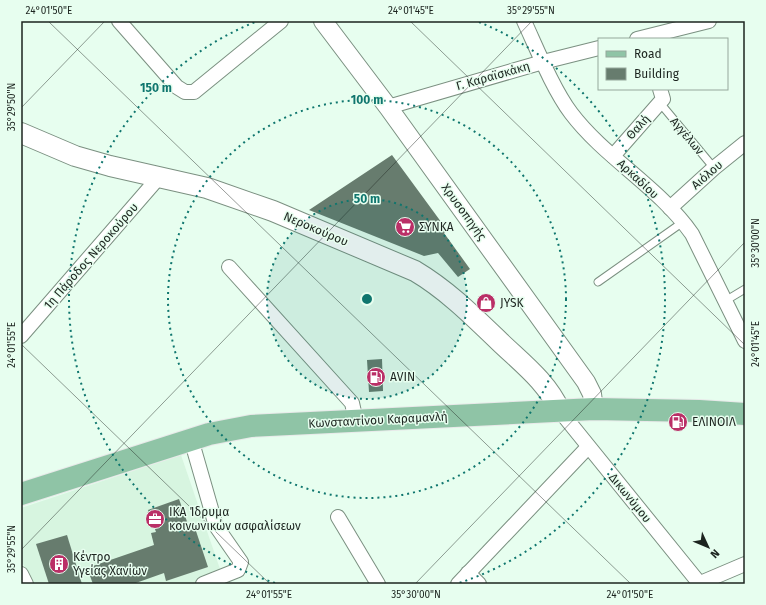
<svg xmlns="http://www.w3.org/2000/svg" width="766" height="605" viewBox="0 0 766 605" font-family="'Fira Sans',sans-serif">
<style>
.built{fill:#d7f5e0}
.building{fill:#677c6e}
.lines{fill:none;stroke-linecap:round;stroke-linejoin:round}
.service-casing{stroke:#7b9081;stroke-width:9}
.minor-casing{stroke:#7b9081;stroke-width:16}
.tertiary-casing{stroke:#7b9081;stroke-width:20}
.secondary-casing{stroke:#7b9081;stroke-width:22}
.primary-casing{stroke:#e8e9e9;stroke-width:24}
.service{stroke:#fff;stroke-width:7}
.minor{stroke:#fff;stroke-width:14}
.tertiary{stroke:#fff;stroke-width:18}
.secondary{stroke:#fff;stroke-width:20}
.primary{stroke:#8fc4a6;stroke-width:22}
.ticks{fill:none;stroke:#1c241f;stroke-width:1;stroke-opacity:0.45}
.ring{fill:none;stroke:#0f766e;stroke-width:2;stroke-dasharray:2 4}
.labels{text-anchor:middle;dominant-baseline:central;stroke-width:3;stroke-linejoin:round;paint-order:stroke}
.street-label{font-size:12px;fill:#1c241f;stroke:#e7feef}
.poi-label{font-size:12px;fill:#1c241f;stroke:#e7feef;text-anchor:start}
.centre{fill:#0f766e;stroke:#e7feef;stroke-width:2}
.ring-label{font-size:12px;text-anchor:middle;font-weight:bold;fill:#0f766e;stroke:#e7feef;stroke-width:3;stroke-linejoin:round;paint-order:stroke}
.neatline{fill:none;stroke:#1c241f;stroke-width:1.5}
.ticks-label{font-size:10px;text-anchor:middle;fill:#1c241f}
</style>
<rect width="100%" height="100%" fill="#e7feef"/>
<polygon class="built" points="181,455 221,572 191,584 33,584 21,560 21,508"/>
<g class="building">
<polygon points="392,155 447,230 444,233 470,269 458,277 438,253 424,256 309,210"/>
<polygon points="382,359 383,391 369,392 367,360"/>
<polygon points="179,499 190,530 195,528 208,567 166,581 164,573 133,584 93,584 87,568 154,545 151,533 156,532 148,510"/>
<polygon points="67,535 82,584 49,584 36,544"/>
</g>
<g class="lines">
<defs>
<g id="service">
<polyline points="660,103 714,168"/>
<polyline points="598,282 683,222"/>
<polyline points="725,301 745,289"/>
</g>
<g id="minor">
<polyline points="119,21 177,87 185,92 194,92 281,21"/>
<path d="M 524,21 C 537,49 553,89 571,113 C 605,158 659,187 692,234 L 745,341"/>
<polyline points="637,39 709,21"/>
<polyline points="388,107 543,62 599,48"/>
<polyline points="613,156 663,99 660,89"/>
<polyline points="670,208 714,168 745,143"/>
<polyline points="229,267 352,403 356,421"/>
<polyline points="21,336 160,176"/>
<polyline points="560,411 700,584"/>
<polyline points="191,439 216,526 241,562 238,570 203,584"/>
<polyline points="338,517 378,584"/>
<polyline points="468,573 479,584"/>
<polyline points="21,574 26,584"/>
<polyline points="458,584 588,447"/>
<polyline points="698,584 745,564"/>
</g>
<polyline id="tertiary" points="323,21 388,107 586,382 592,394 594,409"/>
<path id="secondary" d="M 21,133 L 75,156 L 110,166 L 207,188 L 273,211 L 415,271 C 447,290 473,316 500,342 C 523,364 547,382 560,411"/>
<polyline id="primary" points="21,494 209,434 251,426 594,409 699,411 745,414"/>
</defs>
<use href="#service" class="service-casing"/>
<use href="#minor" class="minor-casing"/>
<use href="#tertiary" class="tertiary-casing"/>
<use href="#secondary" class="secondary-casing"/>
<use href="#primary" class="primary-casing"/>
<use href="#service" class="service"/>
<use href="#minor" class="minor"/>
<use href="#tertiary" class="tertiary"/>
<use href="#secondary" class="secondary"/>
<use href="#primary" class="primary"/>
</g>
<path class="ticks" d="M 48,21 L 631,584M 410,21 L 745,345M 21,108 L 105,21M 21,344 L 270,584M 21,550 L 532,21M 415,584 L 745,242"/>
<circle cx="367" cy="299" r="100" fill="#0f766e" fill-opacity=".12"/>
<g class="ring">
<circle cx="367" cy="299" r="100"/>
<circle cx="367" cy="299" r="199"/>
<path d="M275 583A299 299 0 0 1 255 22M479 22A299 299 0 0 1 459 583"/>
</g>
<defs>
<symbol id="supermarket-disc" viewBox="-11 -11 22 22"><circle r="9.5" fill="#ba2f67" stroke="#e7feef"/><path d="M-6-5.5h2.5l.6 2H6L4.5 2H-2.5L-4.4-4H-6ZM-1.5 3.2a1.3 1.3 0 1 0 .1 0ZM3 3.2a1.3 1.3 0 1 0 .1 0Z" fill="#fff"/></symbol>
<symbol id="shop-disc" viewBox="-11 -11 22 22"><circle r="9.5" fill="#ba2f67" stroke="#e7feef"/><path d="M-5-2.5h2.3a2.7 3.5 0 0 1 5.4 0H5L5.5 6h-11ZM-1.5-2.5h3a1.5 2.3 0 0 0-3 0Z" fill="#fff"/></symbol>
<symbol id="fuel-disc" viewBox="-11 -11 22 22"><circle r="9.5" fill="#ba2f67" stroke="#e7feef"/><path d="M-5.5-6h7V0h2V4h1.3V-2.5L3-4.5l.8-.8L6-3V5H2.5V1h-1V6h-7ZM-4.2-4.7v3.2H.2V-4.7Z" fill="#fff"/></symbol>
<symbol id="office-disc" viewBox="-11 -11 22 22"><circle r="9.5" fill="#ba2f67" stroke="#e7feef"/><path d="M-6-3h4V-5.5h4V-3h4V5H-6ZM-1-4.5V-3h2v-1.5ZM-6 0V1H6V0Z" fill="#fff"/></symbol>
<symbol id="building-disc" viewBox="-11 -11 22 22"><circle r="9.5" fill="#ba2f67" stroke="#e7feef"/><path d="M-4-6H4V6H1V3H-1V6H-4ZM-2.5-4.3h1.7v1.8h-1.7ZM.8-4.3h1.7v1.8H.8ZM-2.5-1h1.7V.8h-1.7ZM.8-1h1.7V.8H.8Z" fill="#fff"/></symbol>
</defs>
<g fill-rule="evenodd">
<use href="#supermarket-disc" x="394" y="216" width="22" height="22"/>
<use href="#shop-disc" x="475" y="292" width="22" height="22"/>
<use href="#fuel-disc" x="365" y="366" width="22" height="22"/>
<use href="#fuel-disc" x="667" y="411" width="22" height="22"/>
<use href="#office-disc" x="144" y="508" width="22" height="22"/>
<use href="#building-disc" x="48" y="553" width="22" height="22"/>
</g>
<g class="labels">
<g class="street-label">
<text transform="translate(493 76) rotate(-16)">Γ. Καραϊσκάκη</text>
<text transform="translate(638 127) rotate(-48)">Θαλή</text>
<text transform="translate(687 136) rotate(50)">Αγγέλων</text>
<text transform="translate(707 175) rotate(-41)">Αιόλου</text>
<text transform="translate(638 179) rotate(43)">Αρκαδίου</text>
<text transform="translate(464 212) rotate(54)">Χρυσοπηγής</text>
<text transform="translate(316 229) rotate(23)">Νεροκούρου</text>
<text transform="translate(91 256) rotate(-49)">1η Πάροδος Νεροκούρου</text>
<text transform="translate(378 420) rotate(-3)">Κωνσταντίνου Καραμανλή</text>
<text transform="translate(630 498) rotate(51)">Δικωνύμου</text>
</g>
<g class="poi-label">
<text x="419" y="227">ΣΥΝΚΑ</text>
<text x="500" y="303">JYSK</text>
<text x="390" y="377">AVIN</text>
<text x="692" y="422">ΕΛΙΝΟΙΛ</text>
<text x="169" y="512">ΙΚΑ Ίδρυμα<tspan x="169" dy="14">κοινωνικών ασφαλίσεων</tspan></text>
<text x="73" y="557">Κέντρο<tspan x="73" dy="14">Υγείας Χανίων</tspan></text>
</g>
</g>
<circle cx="367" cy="299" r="6" class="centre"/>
<g class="ring-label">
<text x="156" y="92">150 m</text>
<text x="367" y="104">100 m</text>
<text x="367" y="203">50 m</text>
</g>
<rect width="766" height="605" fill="none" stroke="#e7feef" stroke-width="44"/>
<rect x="598" y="38" width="130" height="52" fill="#e7feef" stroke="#96a79c"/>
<rect x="606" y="51" width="20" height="6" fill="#8fc4a6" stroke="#96a79c"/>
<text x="634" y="58" font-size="12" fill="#1c241f">Road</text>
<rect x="606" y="68" width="20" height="12" fill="#677c6e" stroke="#96a79c"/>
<text x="634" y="78" font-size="12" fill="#1c241f">Building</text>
<g transform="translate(708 547) rotate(134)" stroke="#e7feef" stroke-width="3" paint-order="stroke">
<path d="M0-3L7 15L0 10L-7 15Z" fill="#1c241f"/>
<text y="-6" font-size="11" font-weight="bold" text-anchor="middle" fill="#1c241f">N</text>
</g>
<rect x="22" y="22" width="722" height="561" class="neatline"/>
<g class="ticks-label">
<text x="49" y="14">24°01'50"E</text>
<text x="411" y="14">24°01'45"E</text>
<text x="531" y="14">35°29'55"N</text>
<text transform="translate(11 107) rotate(-90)" y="4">35°29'50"N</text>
<text transform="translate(755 243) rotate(-90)" y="4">35°30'00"N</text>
<text transform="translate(755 344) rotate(-90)" y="4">24°01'45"E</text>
<text transform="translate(11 345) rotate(-90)" y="4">24°01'55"E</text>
<text transform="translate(11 549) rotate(-90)" y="4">35°29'55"N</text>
<text x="269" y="598">24°01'55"E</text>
<text x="416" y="598">35°30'00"N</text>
<text x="630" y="598">24°01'50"E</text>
</g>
</svg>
